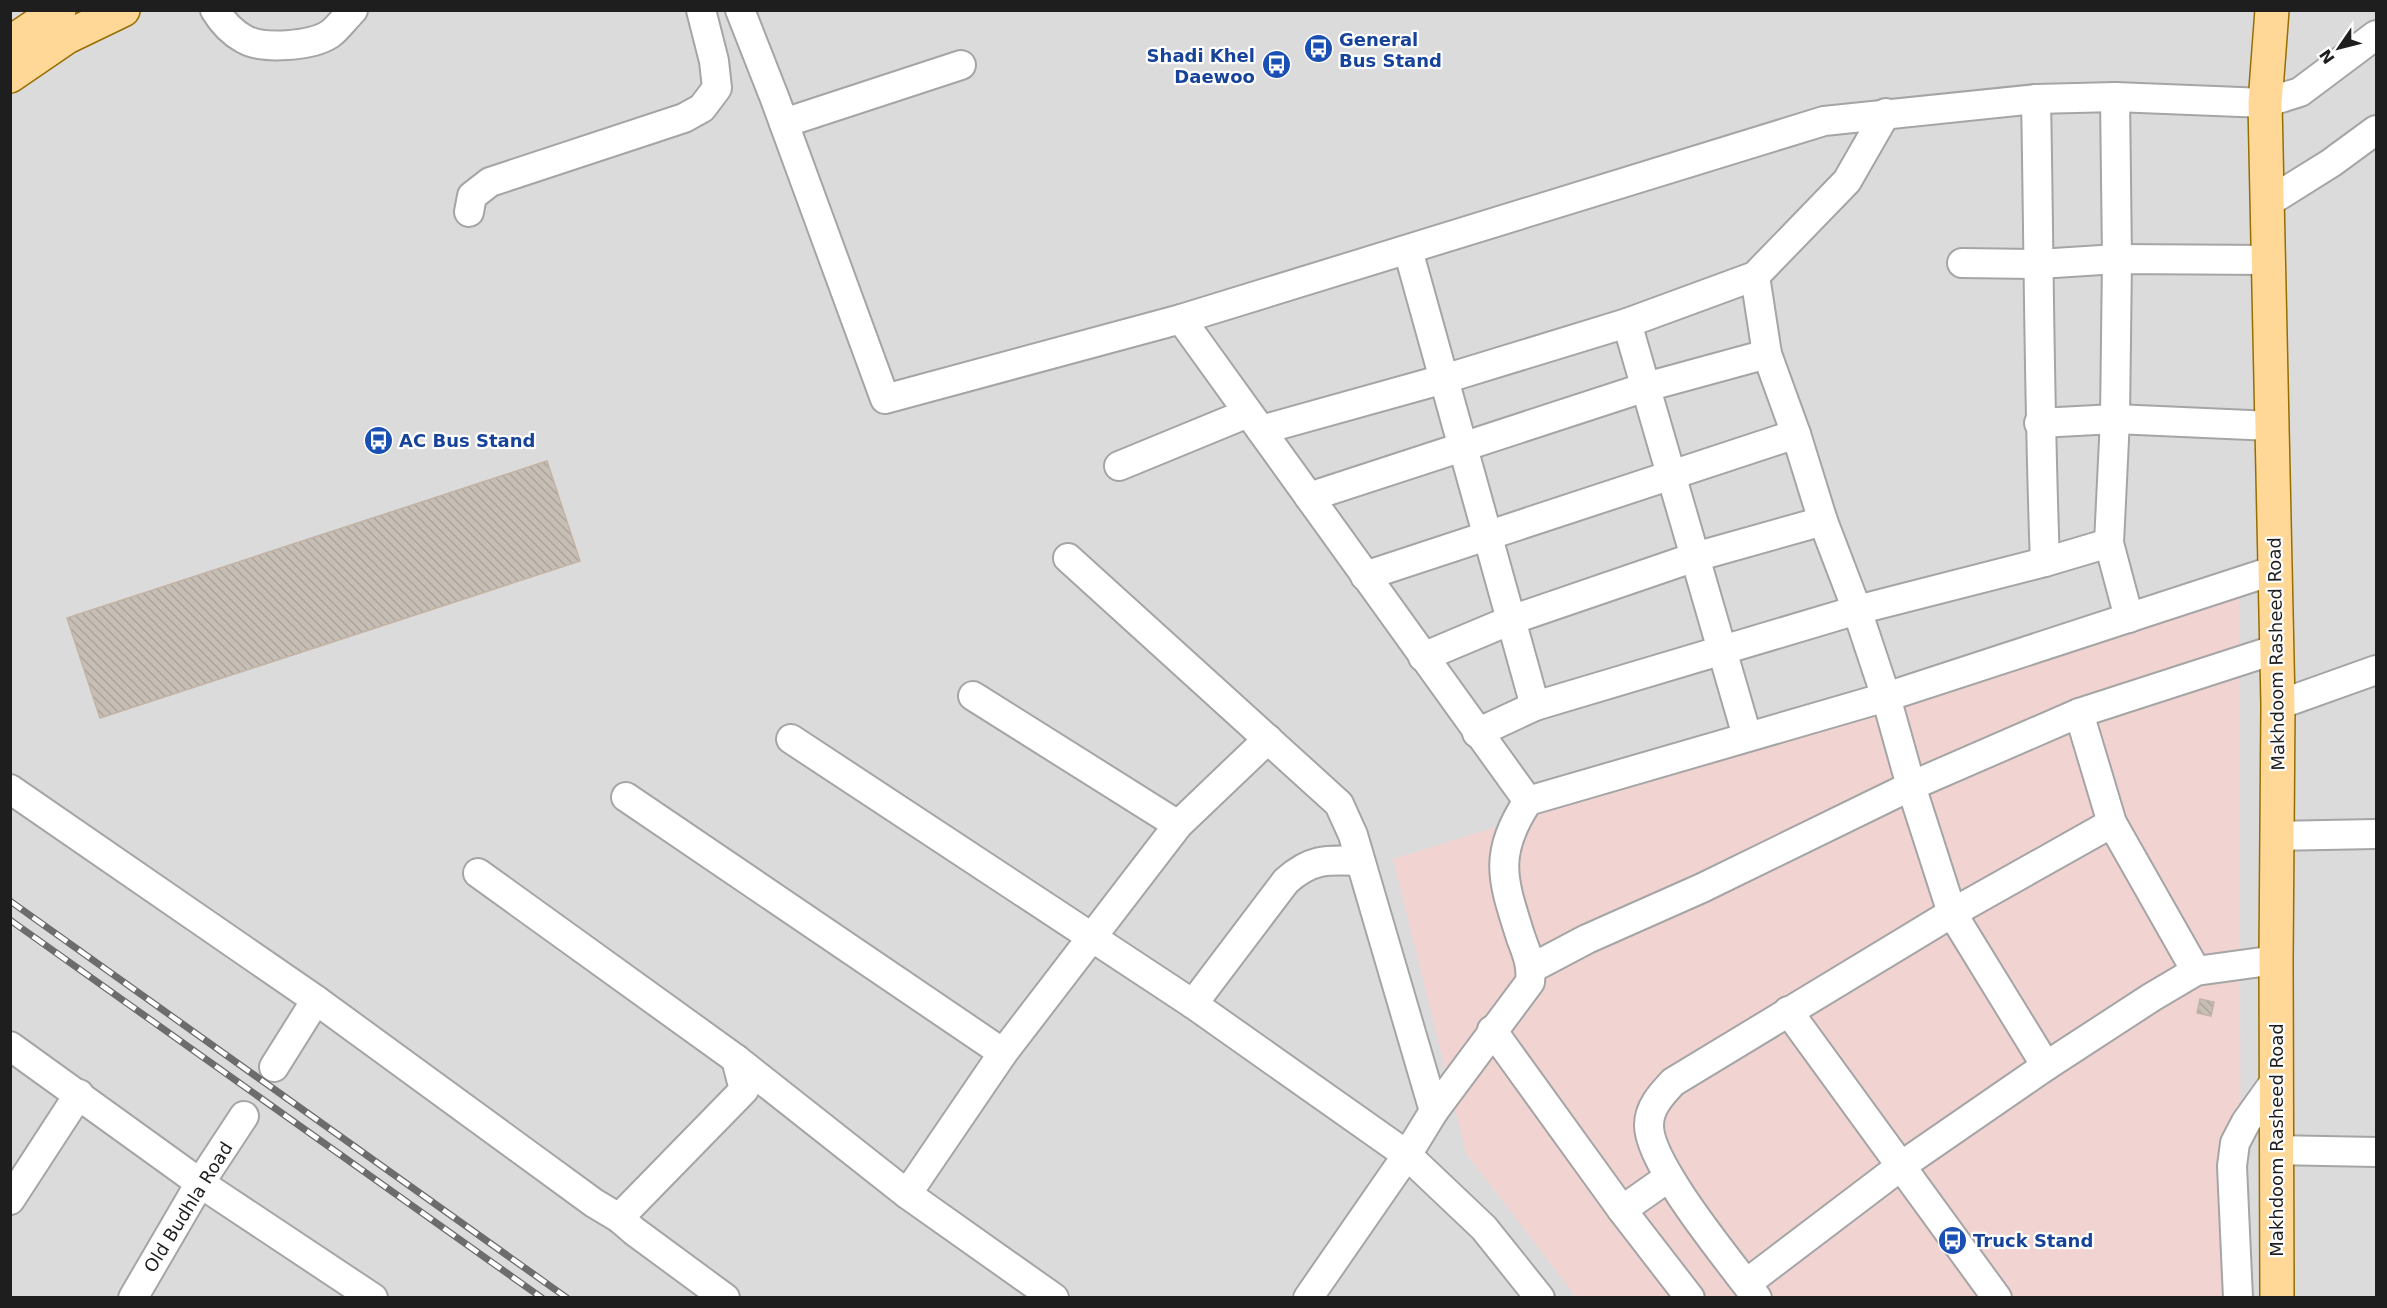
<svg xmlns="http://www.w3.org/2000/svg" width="2387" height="1308" viewBox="0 0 2387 1308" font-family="'DejaVu Sans',sans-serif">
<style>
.residential{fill:#dcdbdb}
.commercial{fill:#f1d4d1}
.building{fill:url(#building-back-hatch);stroke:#c2b3a5;stroke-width:1.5}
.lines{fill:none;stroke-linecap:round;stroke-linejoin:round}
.minor-casing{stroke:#a5a5a5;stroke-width:32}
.major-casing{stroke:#976e00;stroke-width:36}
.minor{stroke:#fff;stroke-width:28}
.major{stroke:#ffd898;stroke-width:33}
.rail-casing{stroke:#6c6c6c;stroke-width:7}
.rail{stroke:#fff;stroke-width:4.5;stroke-dasharray:14;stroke-linecap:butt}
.labels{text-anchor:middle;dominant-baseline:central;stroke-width:4.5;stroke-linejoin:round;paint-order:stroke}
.transit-label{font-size:18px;font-weight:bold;fill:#164399;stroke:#fff;text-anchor:start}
.street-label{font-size:18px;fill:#1e1e1e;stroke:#fff}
</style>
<defs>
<pattern id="building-back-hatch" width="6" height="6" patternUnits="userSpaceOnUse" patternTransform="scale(1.5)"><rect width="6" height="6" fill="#c7bfb6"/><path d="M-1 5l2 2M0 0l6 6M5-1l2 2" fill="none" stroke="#aaa49c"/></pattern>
</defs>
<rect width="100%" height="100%" fill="#efece3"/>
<polygon class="residential" points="10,11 2376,11 2376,1297 11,1297"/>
<polygon class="commercial" points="2239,596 2241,1297 1576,1297 1466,1153 1393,859"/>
<g class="building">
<polygon points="547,461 580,561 100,718 67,618"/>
<polygon points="2200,999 2214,1002 2211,1016 2197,1013"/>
</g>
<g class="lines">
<defs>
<g id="minor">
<path d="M 215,10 C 223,23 231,32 244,39 C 263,50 312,46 330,34 C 338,28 345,18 353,10"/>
<polyline points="740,10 775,99 885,399 1181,319 1824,121 2036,99 2115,97 2265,103 2300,92 2376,35"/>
<polyline points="2115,97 2117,259 2115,419 2109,543 2129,618"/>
<path d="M 2036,99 C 2039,253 2039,408 2045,562"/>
<polyline points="784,123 961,65"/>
<polyline points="2267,203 2331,163 2376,130"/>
<polyline points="469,212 472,196 490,182 684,118 702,108 717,88 714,61 701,10"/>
<polyline points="1408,250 1535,706"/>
<polyline points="1962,263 2039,264 2117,259 2269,260"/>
<polyline points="1755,276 1767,354 1796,434 1823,521 1857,610 1886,697 1911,786 1952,913 2046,1066"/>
<polyline points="1181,319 1528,801"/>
<polyline points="1627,323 1747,736"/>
<polyline points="2039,423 2115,419 2272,426"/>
<polyline points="1261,430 1444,379 1627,323 1755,276 1847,181 1886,113"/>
<polyline points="1119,466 1248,413"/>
<polyline points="1309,497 1646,387 1767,354"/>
<polyline points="1068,558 1339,804 1353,835 1434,1111 1407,1155 1308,1298"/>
<polyline points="1365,576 1796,434"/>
<polyline points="1423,657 1511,620 1695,557 1823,521"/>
<polyline points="973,696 1178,825"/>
<polyline points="2278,705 2376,670"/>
<polyline points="2079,713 2277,649"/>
<polyline points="1477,733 1535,706 1857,610 2045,562 2109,543"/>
<polyline points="791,739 1193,1004 1407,1155 1484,1228 1540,1298"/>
<polyline points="10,789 316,1000 594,1203 619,1218 634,1231 725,1298"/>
<polyline points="626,797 1003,1053"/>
<polyline points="2276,836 2376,834"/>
<polyline points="478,873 736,1059 907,1194 1054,1298"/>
<polyline points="1532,968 1587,939 1702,888 1911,786 2079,713 2112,823"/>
<path d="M 1193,1004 L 1286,881 C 1312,858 1327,860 1360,861"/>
<polyline points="1788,1011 1997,1298"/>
<polyline points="1492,1030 1622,1210 1690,1298"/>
<polyline points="10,1046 200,1183 373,1298"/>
<polyline points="274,1067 316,1000"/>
<path d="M 1434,1111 L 1530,982 C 1532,965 1527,954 1521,938 C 1503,881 1492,855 1528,801 L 1886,697 L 2275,570"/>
<polyline points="2276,1150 2376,1152"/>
<polyline points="907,1194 1003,1053 1178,825 1268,739"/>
<polyline points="10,1200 79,1094"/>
<polyline points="1622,1210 1669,1177"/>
<polyline points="619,1218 744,1090 736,1059"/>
<polyline points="1747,1283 1901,1166 2046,1066 2152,997 2196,971 2276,960"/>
<polyline points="133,1298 200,1183 244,1116"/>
<path d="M 1757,1298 C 1731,1263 1648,1164 1649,1125 C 1649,1107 1662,1094 1673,1082 L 1952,913 L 2112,823 L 2196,971"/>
<polyline points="2238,1298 2232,1166 2235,1143 2246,1122 2276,1080"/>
</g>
<g id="major">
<polyline points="2272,10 2265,103 2278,705 2276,960 2277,1298"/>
<polyline points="10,43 59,10"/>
<polyline points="10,76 67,37 123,10"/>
</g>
</defs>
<use href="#minor" class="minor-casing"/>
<use href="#major" class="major-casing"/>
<use href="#minor" class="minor"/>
<use href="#major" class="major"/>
<defs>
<g id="rail">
<polyline points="10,901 567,1298"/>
<polyline points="10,920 542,1298"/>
</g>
</defs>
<use href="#rail" class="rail-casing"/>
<use href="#rail" class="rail"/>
</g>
<defs>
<symbol id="bus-disc" viewBox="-11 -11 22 22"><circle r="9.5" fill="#1a4fb4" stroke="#fff"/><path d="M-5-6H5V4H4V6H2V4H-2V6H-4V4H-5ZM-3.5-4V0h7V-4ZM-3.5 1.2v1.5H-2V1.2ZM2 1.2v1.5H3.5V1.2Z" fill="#fff"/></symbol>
</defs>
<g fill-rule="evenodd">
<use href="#bus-disc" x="1302" y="32" width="33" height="33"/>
<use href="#bus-disc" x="1260" y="48" width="33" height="33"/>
<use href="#bus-disc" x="362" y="424" width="33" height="33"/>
<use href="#bus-disc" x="1936" y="1224" width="33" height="33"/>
</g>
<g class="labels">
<g class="transit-label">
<text x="1339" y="39">General<tspan x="1339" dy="21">Bus Stand</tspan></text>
<text x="1255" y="55" text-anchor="end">Shadi Khel<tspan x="1255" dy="21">Daewoo</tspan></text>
<text x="399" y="440">AC Bus Stand</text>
<text x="1973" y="1240">Truck Stand</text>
</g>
<g class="street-label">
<text transform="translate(2276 654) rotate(-91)">Makhdoom Rasheed Road</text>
<text transform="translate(2276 1140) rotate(-90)">Makhdoom Rasheed Road</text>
<text transform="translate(188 1207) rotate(-58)">Old Budhla Road</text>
</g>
</g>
<rect width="2387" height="1308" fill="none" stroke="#1e1e1e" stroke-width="24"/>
<g transform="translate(2339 48) rotate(235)" stroke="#ffffff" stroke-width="4.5" paint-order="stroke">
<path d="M0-4.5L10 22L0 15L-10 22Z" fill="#1e1e1e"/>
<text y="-9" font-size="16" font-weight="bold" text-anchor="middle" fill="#1e1e1e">N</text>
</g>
</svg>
